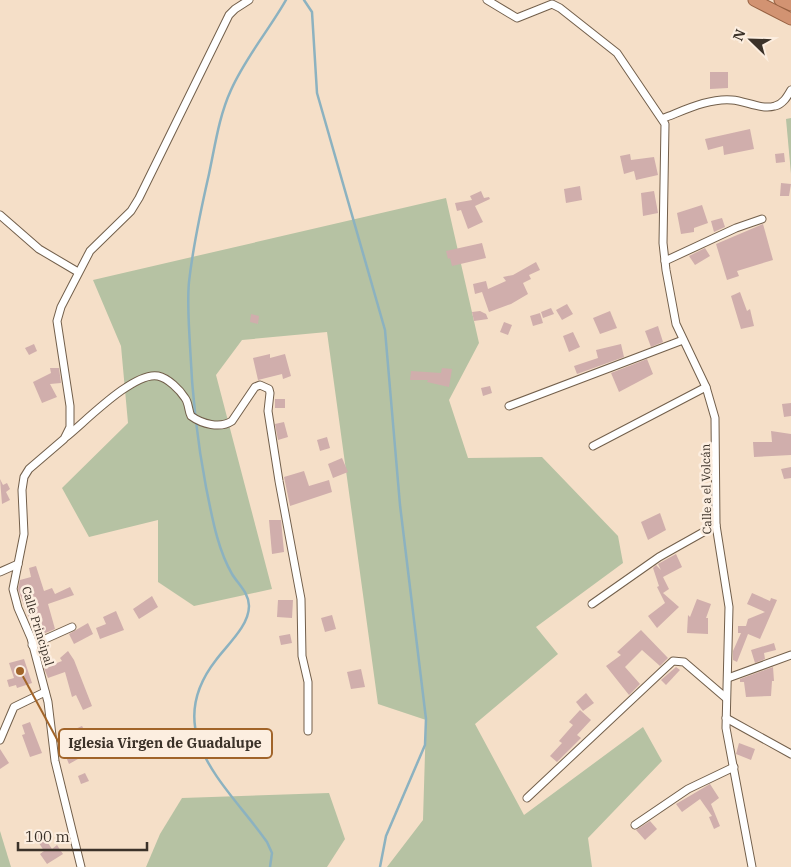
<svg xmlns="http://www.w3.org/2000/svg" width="791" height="867" viewBox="0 0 791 867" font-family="'IBM Plex Serif',serif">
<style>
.green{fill:#b6c2a3}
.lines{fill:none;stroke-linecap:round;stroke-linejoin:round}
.stream{stroke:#8cb2c0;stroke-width:2.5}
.building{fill:#d0aeac}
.minor-casing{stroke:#725f4b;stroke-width:9}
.trunk-casing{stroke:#966041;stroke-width:13}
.minor{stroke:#fff;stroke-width:7}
.trunk{stroke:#d29372;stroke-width:11}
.labels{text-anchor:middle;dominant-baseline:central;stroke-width:5;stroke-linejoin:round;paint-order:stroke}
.street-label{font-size:12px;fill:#3b3229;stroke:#fceee0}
.leader{fill:none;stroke:#a16429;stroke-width:2}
.callout-dot{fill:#a16429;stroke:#fceee0;stroke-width:2}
.callout{fill:#fceee0;stroke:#a16429;stroke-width:2}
.callout-label{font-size:14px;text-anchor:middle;font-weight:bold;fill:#3b3229}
</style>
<rect width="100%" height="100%" fill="#f5dfc8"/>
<g class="green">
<polygon points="791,118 791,174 786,119"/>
<polygon points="446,198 479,343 449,400 468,458 542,457 618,536 623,563 536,627 558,654 475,724 524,815 643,727 662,761 588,838 592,867 387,867 423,820 426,720 378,704 327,332 242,340 216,375 272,589 194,606 158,582 158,520 89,537 62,488 128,423 121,346 93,280"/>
<polygon points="329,793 345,839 327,867 146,867 160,834 182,798"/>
<polygon points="0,831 11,867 0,867"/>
</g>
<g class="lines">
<g class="stream">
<polyline points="304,0 312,12 317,93 385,330 400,505 426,719 425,745 386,836 380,867"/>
<path d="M 270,867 L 272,853 L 267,842 C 227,785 159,733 216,660 C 227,645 249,626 249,606 C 249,593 238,584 232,574 C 217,548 212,516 206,487 C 197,440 192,393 190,346 C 189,325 187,303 189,282 C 193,246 201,209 209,174 C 215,146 219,116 231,90 C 245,58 269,30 286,0"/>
</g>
</g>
<g class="building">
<polygon points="710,72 728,72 728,88 710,89"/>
<polygon points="750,129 754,149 724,155 723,146 708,150 705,139"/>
<polygon points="784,153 785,162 776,163 775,154"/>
<polygon points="630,154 631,160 654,157 658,175 636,180 634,171 624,174 620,156"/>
<polygon points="781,183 791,184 789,196 780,196"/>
<polygon points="580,186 582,200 566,203 564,189"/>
<polygon points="481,191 484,198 489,197 490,199 475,206 483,222 468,229 461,210 457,211 455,203 472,200 470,196"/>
<polygon points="654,191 658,213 643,216 641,193"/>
<polygon points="702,205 708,223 694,228 694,232 681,234 677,213"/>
<polygon points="722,218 725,227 714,232 711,221"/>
<polygon points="763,224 773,260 737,271 739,276 727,280 716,244"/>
<polygon points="482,243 486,258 452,266 450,258 448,259 446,251"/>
<polygon points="705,248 710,256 695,265 689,256"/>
<polygon points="536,262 540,270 529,275 531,279 523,283 528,294 511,304 489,312 482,292 475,294 473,284 486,281 488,289 506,281 503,277 513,275"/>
<polygon points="740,292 747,311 750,309 754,326 741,329 731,296"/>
<polygon points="567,304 573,314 562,320 556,310"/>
<polygon points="551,308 554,314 543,318 541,312"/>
<polygon points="480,311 486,314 488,319 474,321 472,312"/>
<polygon points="610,311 617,328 600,334 593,318"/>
<polygon points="540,313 543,323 533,326 530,316"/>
<polygon points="251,314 259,316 258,324 250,322"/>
<polygon points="504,322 512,325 508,335 500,332"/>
<polygon points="658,326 663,342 651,347 645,331"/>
<polygon points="573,332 580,347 569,352 563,336"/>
<polygon points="34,344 37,351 29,355 25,348"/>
<polygon points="621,344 624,357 577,374 574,366 598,358 596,350"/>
<polygon points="270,354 270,358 285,354 291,376 283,379 282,374 258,380 253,358"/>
<polygon points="647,359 653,374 619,392 611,373"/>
<polygon points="50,368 59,368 61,383 50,384 57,397 42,403 33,382 51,373"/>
<polygon points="442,368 452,369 449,387 427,382 428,380 410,380 411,371 441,373"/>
<polygon points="490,386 492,393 483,396 481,388"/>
<rect x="275" y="399" width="10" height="9"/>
<polygon points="791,403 791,416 784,417 782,404"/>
<polygon points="284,422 288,437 278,440 275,424"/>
<polygon points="771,431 791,434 791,455 754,457 753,442 772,442"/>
<polygon points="327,437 330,448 320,451 317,440"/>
<polygon points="342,458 348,472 333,478 328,464"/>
<polygon points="791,467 791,478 784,479 781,469"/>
<polygon points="304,471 309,486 329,480 332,492 290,506 284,477"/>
<polygon points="0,479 3,485 7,483 10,489 6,492 10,500 2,504"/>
<polygon points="660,513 666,530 648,540 641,522"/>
<polygon points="269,520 281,520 284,552 272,554"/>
<polygon points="676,554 682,567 663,577 669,589 663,593 679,607 657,628 648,616 665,603 657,587 659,586 653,568 656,565 661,570 658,564"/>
<polygon points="36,566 44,591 52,588 55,594 70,587 74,595 48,604 55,629 36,637 18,589 20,580 31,577 29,568"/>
<polygon points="752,593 770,601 771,598 777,600 760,639 748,634 737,662 733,660 733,651 741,633 738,633 738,626 746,626 748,619 765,612 747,604"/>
<polygon points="152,596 158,607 139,619 133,609"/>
<polygon points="697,599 711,604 706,618 708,618 708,634 687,633 688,615 690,617"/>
<polygon points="278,600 293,600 292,618 277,617"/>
<polygon points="116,611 124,630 100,639 96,628 106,624 103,617"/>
<polygon points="332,615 336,629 325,632 321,618"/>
<polygon points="88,623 93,634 74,644 69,634"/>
<polygon points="641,630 668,658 660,666 642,650 625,667 640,684 629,695 606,666 621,655 617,652"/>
<polygon points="290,634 292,643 281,645 279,636"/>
<polygon points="774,643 776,650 764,653 765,659 755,663 751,650"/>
<polygon points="68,651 74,660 92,706 83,710 76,695 72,697 65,672 48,678 44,668 62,661 60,658"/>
<polygon points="24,659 32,683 17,688 16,685 9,687 7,680 14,678 9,663"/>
<polygon points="676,667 680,670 666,685 661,680"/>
<polygon points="773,667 774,681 772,681 771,696 746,697 744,682 740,682 740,679"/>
<polygon points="361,669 365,687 351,689 347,672"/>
<polygon points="586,693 594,703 583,711 576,702"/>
<polygon points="580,710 591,720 577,735 581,738 557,762 550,756 562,743 559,741 573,725 569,722"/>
<polygon points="30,722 42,753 30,757 22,735 25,734 22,725"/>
<polygon points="82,726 87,735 77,740 73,730"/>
<polygon points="739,743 755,749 751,760 736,754"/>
<polygon points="0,749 9,763 0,769"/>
<polygon points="74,753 78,759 69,764 66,757"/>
<polygon points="85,773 89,781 81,784 78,776"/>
<polygon points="710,784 719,798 711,804 720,826 714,829 709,817 712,816 700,799 682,812 676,804"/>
<polygon points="650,821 657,829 645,840 636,830"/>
<polygon points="40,831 52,849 57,845 63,854 47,864 40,854 44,851 34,835"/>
</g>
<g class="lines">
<defs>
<g id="minor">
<polyline points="487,0 517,18 552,4 560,8 617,53 665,124 663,243 666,270 676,324 706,387 715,418 716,525 729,607 726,728 752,867"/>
<path d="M 664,118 C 685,110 709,98 732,100 C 746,101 761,110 775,106 C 783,104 787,97 791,90"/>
<polyline points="0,215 39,249 78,272"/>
<polyline points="665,261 736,228 762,219"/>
<polyline points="509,406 683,340"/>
<path d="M 66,437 C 85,422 134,371 158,376 C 168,378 180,390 185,398 C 189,403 188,410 191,416 C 202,424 220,429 232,421 L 255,387 L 260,385 L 269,389 L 270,393 L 268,411 L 279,481 L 301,599 L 302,656 L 308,682 L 308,731"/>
<polyline points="593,446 706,387"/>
<polyline points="0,572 18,564"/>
<polyline points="592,604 659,557 716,525"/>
<polyline points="32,645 72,627"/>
<polyline points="728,678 791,655"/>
<polyline points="726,718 791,754"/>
<polyline points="0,740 14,707 45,692"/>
<polyline points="527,798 673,661 684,662 726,698"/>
<polyline points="635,825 688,789 734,767"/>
<polyline points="81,867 55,761 48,702 31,638 18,608 13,589 24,534 22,490 24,477 29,469 64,439 70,427 70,406 57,321 61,307 90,251 131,211 139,198 229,15 235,9 249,0"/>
</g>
<g id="trunk">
<polyline points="754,0 791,19"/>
<polyline points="780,0 791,5"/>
</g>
</defs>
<use href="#minor" class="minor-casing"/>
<use href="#trunk" class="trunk-casing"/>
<use href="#minor" class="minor"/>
<use href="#trunk" class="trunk"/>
</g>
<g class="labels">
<g class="street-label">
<text transform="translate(706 489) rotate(-91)">Calle a el Volcán</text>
<text transform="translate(38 626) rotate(73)">Calle Principal</text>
</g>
</g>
<path class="leader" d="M20 671L59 743"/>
<circle class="callout-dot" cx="20" cy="671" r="5"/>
<rect class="callout" x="59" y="729" width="213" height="29" rx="5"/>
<g class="callout-label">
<text x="165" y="748">Iglesia Virgen de Guadalupe</text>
</g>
<g transform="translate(751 40) rotate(293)" stroke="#fceee0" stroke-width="4" paint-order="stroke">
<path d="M0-4L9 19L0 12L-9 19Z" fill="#3b3229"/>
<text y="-8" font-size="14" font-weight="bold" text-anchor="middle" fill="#3b3229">N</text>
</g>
<path d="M18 842v8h129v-8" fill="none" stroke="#3b3229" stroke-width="2.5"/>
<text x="25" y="842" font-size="15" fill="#3b3229" stroke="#fceee0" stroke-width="4" paint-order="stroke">100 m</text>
</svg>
